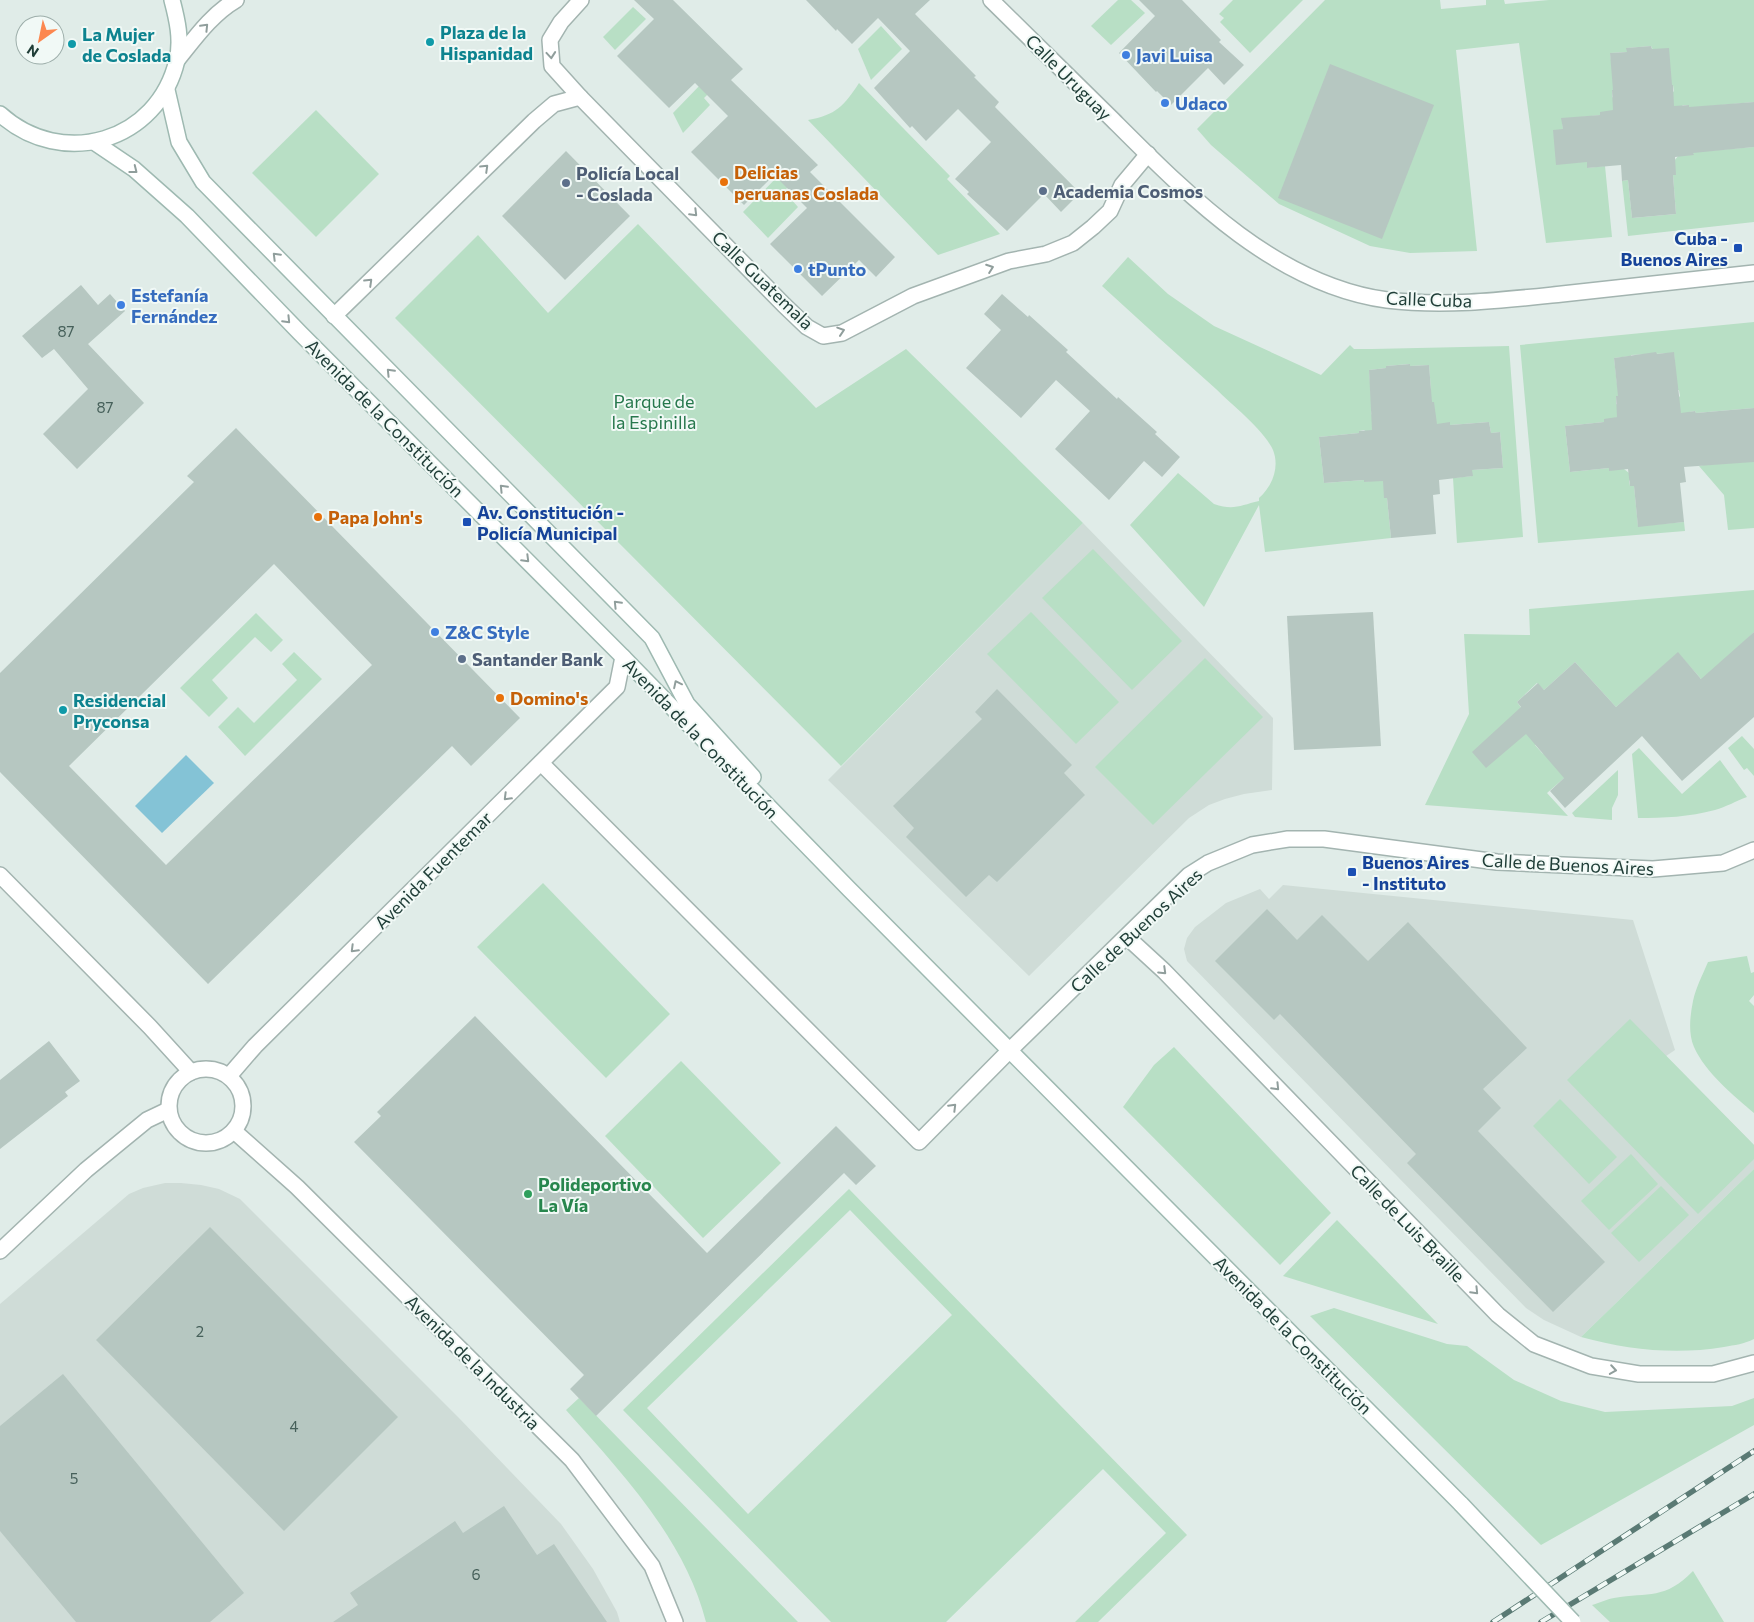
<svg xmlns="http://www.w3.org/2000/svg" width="1754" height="1622" viewBox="0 0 1754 1622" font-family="Commissioner,sans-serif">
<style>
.built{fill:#cfdcd7}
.green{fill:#b8dfc5;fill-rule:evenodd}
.water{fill:#84c3d6}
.building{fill:#b6c7c1;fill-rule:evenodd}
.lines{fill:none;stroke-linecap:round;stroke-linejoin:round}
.street-casing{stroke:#a3b4b0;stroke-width:18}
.secondary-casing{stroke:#9eb9b1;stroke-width:18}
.street{stroke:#fff;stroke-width:15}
.secondary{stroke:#fff;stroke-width:15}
.rail-casing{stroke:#5a7a74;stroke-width:5.5}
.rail{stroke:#f1f9f6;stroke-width:4;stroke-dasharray:11;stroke-linecap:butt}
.secondary-bridge-casing{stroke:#9eb9b1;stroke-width:18;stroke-linecap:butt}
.secondary-bridge{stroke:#fff;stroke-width:15}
.oneway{stroke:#909e9c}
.culture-dot{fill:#0f9aa8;stroke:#f1f9f6;stroke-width:2}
.shop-dot{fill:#3f7fe0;stroke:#f1f9f6;stroke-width:2}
.food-dot{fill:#e8710a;stroke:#f1f9f6;stroke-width:2}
.service-dot{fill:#5c6f8a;stroke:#f1f9f6;stroke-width:2}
.transit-dot{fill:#1a4fb4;stroke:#f1f9f6;stroke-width:2}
.leisure-dot{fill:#2e9e5b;stroke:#f1f9f6;stroke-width:2}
.labels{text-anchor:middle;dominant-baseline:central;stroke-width:4;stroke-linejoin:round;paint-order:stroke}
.number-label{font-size:15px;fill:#46605a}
.culture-label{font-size:18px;font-weight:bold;fill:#0d838f;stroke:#f1f9f6;text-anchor:start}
.shop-label{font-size:18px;font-weight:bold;fill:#366cbe;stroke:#f1f9f6;text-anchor:start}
.street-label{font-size:18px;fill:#203e38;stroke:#f1f9f6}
.food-label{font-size:18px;font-weight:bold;fill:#c56008;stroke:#f1f9f6;text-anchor:start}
.service-label{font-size:18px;font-weight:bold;fill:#4e5e75;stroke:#f1f9f6;text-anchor:start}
.transit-label{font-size:18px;font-weight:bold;fill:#164399;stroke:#f1f9f6;text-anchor:start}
.park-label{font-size:18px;fill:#27784d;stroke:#f1f9f6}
.leisure-label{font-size:18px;font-weight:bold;fill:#27864d;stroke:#f1f9f6;text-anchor:start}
</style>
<rect width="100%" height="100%" fill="#e0ece8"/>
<g class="built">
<polygon points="1083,523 1273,718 1272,790 1244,794 1225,799 1209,805 1189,818 1029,976 828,780"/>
<polygon points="1283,885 1633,920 1675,1050 1666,1056 1754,1145 1754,1169 1581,1337 1544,1320 1526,1308 1187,961 1184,949 1187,938 1195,927 1208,917 1226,903 1260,889 1269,899"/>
<polygon points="165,1183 181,1183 201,1185 219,1189 240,1199 458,1417 561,1524 593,1569 617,1612 620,1622 0,1622 0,1304 129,1194 143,1188"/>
</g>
<g class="green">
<polygon points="1118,0 1131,0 1145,13 1111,45 1091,26"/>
<polygon points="1233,0 1303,0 1250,53 1220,22 1224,18 1219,14"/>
<polygon points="1325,0 1440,0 1441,9 1486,5 1486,0 1504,0 1505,4 1549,0 1754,0 1754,102 1689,108 1689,105 1683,105 1674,113 1669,97 1674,91 1673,85 1670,85 1651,46 1627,48 1627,52 1610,53 1615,90 1612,91 1612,97 1627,106 1601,115 1562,119 1563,129 1587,162 1587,168 1605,166 1612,237 1546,243 1519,43 1456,50 1477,251 1410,253 1370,246 1279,204 1211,145 1197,129"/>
<polygon points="633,7 646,19 615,50 603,37"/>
<polygon points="881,26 902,49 871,80 858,49"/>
<polygon points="704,81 713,89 704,98 710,105 683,133 673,113"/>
<path d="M 859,83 L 950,176 L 947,179 L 1000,234 L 938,255 L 808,120 C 836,115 844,106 859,83 Z"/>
<polygon points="316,110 379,174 316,237 252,173"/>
<polygon points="1754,147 1754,222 1628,236 1622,181 1628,180 1632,218 1676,214 1673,175 1676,175 1671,165 1682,151 1693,155 1693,152"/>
<polygon points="779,175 789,186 784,191 798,207 768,238 743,212"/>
<polygon points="638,224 816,408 906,349 1083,523 841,766 395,318 478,235 548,313"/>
<path d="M 1128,257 L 1168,294 L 1214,326 L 1321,375 L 1350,345 L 1354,349 L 1372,349 L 1509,346 L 1523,537 L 1457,543 L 1453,478 L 1472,476 L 1472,470 L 1503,468 L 1500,432 L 1491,433 L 1489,422 L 1450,425 L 1438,429 L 1430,403 L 1431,390 L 1429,365 L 1410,366 L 1409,364 L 1386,366 L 1386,368 L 1369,370 L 1371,395 L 1375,408 L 1371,408 L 1371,414 L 1377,418 L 1371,435 L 1364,430 L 1359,431 L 1359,433 L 1319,437 L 1324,483 L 1364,480 L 1364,482 L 1370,481 L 1375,472 L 1389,486 L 1384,492 L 1384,498 L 1387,498 L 1391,538 L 1265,552 L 1259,505 L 1204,607 L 1130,525 L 1178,473 L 1214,504 C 1234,511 1241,505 1259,501 L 1259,498 C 1272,486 1280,468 1273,450 C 1265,431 1231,404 1216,389 C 1178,355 1140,321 1102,286 Z"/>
<polygon points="1754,322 1754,408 1696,413 1695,411 1689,412 1683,418 1675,402 1680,396 1679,390 1676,390 1674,353 1631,355 1631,356 1614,358 1617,384 1620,396 1616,397 1616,404 1631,412 1604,422 1565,426 1570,472 1609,468 1609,471 1620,466 1633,476 1629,481 1630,486 1634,486 1638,526 1684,522 1685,531 1538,543 1520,345"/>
<polygon points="1754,455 1754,528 1728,530 1724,495 1699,466"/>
<polygon points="1093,549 1182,641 1132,690 1042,598"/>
<path d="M 1754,590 L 1754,632 L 1703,681 L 1678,653 L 1616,707 L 1575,662 L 1544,690 L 1537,683 L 1517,702 C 1527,715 1528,726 1541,740 L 1535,745 L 1542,753 L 1571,772 L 1547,793 L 1568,816 L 1425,805 L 1469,714 L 1464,634 L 1530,635 L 1529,609 Z"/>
<polygon points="1031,612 1119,702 1076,744 987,654"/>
<polygon points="256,613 283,640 271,652 255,637 212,680 228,698 209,717 180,688"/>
<polygon points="294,652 322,679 245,756 218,727 238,707 254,723 297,680 282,664"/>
<polygon points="1205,658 1263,717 1153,825 1095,767"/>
<polygon points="1742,736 1754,749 1754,776 1747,768 1744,770 1728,748"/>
<path d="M 1639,748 L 1682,794 L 1720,760 L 1747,797 C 1736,801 1726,807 1715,810 C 1689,817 1664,818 1638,818 L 1632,754 Z"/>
<polygon points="1618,770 1618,795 1612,808 1612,820 1575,817 1572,813"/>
<polygon points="543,883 670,1014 606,1078 477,947"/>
<path d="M 1747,956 L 1751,973 L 1754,972 L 1754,995 L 1749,1001 L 1754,1006 L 1754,1113 C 1734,1096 1705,1072 1694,1047 C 1688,1033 1690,1016 1693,1001 C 1696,987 1703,974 1708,962 Z"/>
<polygon points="1630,1019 1754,1145 1754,1159 1698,1214 1567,1080"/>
<polygon points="1174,1047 1331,1213 1280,1265 1123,1107 1154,1065"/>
<polygon points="681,1061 781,1163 703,1238 605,1136"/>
<polygon points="1560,1099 1617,1157 1589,1184 1533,1126"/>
<polygon points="1631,1154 1658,1184 1609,1230 1581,1201"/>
<path d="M 1754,1169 L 1754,1339 C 1744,1344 1735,1345 1724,1347 C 1676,1355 1628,1350 1581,1337 Z"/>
<polygon points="1661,1186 1689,1215 1639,1262 1611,1233"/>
<path d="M 849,1189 L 1187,1535 L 1098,1622 L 1075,1622 L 1166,1533 L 1103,1469 L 946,1622 L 831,1622 L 623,1410 ZM 850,1210 L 952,1315 L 748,1514 L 647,1408 Z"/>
<polygon points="1337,1220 1438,1324 1283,1276"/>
<polygon points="1334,1308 1447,1344 1467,1346 1514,1380 1561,1401 1605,1412 1732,1406 1754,1398 1754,1425 1541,1545 1310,1316"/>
<path d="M 579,1398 L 798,1622 L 706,1622 C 685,1539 621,1472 566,1410 Z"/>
<path d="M 1693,1571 L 1724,1622 L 1610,1622 L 1592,1605 C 1599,1603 1607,1599 1614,1598 C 1649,1592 1665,1600 1693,1571 Z"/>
</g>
<polygon class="water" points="186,755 214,783 162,833 135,806"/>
<g class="building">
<polygon points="634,0 673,0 743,69 731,80 818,165 810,172 895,257 876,277 859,260 822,296 770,244 807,208 774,175 744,205 691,152 728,116 695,83 669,108 617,56 654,19"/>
<polygon points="806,0 930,0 915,14 976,76 974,77 999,102 995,107 1080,193 1061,212 1044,194 1007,231 967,194 969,192 955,179 991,142 958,109 926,141 912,126 910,128 874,88 910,51 878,18 852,44 837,29 836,31"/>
<polygon points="1139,0 1182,0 1221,40 1219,42 1244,65 1224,85 1208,68 1171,105 1157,91 1156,92 1119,53 1155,16"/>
<polygon points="1651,46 1652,49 1669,48 1672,85 1673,85 1674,106 1689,105 1689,107 1754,102 1754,147 1693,153 1694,155 1675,157 1676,175 1673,175 1676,214 1632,218 1628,180 1622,181 1621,165 1587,168 1587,162 1556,165 1553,130 1563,129 1561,118 1600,115 1600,112 1613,110 1612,90 1613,90 1610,53 1627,52 1626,48"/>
<polygon points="1330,64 1434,105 1382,239 1278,198"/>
<polygon points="566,151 630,216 565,280 502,216"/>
<polygon points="81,285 98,305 110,294 125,311 88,344 144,403 77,469 43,434 88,389 54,349 42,358 22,336"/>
<polygon points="1002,294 1028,317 1029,315 1068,350 1066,352 1117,399 1118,397 1157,432 1155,434 1180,457 1162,477 1144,461 1109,500 1055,449 1090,411 1056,380 1021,418 966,368 1001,330 984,314"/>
<polygon points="1656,352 1657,354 1674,352 1681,413 1695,411 1696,413 1754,408 1754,462 1684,467 1686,482 1680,483 1684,522 1638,527 1634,486 1630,486 1628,469 1609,471 1609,468 1570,472 1565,426 1604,422 1604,419 1617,417 1616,396 1618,396 1614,358"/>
<polygon points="1410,364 1410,366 1429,365 1432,402 1434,402 1437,424 1450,422 1450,425 1489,422 1491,433 1500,432 1503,468 1472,470 1473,476 1439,480 1440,494 1433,495 1436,534 1391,538 1387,498 1384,498 1383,481 1364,482 1364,480 1324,483 1319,437 1359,433 1359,431 1372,430 1369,370 1386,368 1386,366"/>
<path d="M 236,428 L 520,718 L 471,766 L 452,746 L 208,984 L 0,772 L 0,673 L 194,482 L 187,476 ZM 274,564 L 372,665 L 166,865 L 69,766 Z"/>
<polygon points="1373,612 1381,746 1294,750 1287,616"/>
<polygon points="1754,632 1754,717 1682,781 1642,736 1565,808 1550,791 1564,778 1526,734 1486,768 1472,752 1521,707 1517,702 1538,683 1544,690 1575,662 1616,707 1678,652 1701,679"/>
<polygon points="997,689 1072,765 1064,773 1085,795 997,882 989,875 966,897 906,837 914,828 893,806 982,719 975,712"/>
<polygon points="1267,909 1297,940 1322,915 1368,961 1408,922 1527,1048 1483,1089 1501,1108 1478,1131 1605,1262 1553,1312 1407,1163 1416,1154 1280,1014 1274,1020 1215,961"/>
<polygon points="475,1016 707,1253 836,1126 876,1166 856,1185 844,1173 596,1416 570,1389 584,1375 354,1142 381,1116 377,1112"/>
<polygon points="49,1041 80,1081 65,1092 68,1096 0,1149 0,1080"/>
<polygon points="210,1227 398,1417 284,1531 96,1340"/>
<polygon points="63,1374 244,1593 210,1622 76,1622 0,1531 0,1426"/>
<polygon points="504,1506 537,1555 554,1544 607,1622 333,1622 358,1605 350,1593 455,1521 463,1533"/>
</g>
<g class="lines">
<defs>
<g id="street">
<polyline points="581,0 561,22 550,40 552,66 580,97 784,305 807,327 823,336 842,333 913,296 1009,261 1046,254 1073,243 1093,227 1110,211 1122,185 1148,154"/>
<path d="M 991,0 C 1032,40 1072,80 1113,120 C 1188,195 1276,285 1387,300 C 1445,307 1504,300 1562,294 C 1626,287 1690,280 1754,273"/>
<path d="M 178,59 C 195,38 212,14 236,0"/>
<polyline points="334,316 534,121 554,104 580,97"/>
<polyline points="541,763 919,1142 1010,1050 1189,875 1208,863 1252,845 1288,839 1324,839 1497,862 1653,869 1723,863 1754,850"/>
<polyline points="0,875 150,1027 191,1072"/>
<polyline points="1127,937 1164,971 1498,1315 1534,1344 1591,1366 1639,1374 1713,1374 1754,1363"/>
<circle cx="206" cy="1106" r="37"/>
<polyline points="229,1076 255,1046 617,687 623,657"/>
<polyline points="234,1131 297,1187 572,1460 652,1566 675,1622"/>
<polyline points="0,1251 86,1170 147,1120 168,1110"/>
</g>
<g id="secondary">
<polyline points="167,90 179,142 203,182 652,638 687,704 753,777"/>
<path d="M 0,114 C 62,170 158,142 177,60 C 182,40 177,19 172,0"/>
<polyline points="94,142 134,169 187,216 300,333 623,657 849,889 1461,1504"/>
</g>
</defs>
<use href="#street" class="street-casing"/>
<use href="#secondary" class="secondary-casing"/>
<use href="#street" class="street"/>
<use href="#secondary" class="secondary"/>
<defs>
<g id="rail">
<polyline points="1493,1622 1754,1451"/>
<polyline points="1541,1622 1754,1494"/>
</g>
</defs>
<use href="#rail" class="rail-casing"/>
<use href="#rail" class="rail"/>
<defs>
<polyline id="secondary-bridge" points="1461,1504 1573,1622"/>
</defs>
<use href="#secondary-bridge" class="secondary-bridge-casing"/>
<use href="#secondary-bridge" class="secondary-bridge"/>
</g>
<defs><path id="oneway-chevron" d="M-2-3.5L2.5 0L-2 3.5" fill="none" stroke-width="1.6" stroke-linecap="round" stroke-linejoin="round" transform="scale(1.25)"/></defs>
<g class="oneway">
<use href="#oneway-chevron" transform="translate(205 27) rotate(-46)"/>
<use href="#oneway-chevron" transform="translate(551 55) rotate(85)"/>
<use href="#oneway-chevron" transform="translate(485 168) rotate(-44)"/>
<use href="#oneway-chevron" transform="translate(134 170) rotate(38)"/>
<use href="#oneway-chevron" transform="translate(694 213) rotate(45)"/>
<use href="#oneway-chevron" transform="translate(276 256) rotate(-135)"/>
<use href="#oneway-chevron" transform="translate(990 268) rotate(-20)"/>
<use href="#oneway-chevron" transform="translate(369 282) rotate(-44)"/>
<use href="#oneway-chevron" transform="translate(287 320) rotate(46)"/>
<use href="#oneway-chevron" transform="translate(841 331) rotate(-18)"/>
<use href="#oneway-chevron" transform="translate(390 372) rotate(-134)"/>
<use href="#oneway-chevron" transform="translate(503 488) rotate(-134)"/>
<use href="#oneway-chevron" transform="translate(526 559) rotate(45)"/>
<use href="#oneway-chevron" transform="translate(617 604) rotate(-134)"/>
<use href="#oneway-chevron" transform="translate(677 684) rotate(-116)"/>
<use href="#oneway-chevron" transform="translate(507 797) rotate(135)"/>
<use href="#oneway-chevron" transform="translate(354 949) rotate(135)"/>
<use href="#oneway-chevron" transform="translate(1163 971) rotate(44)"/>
<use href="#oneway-chevron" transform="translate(1276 1087) rotate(46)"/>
<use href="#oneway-chevron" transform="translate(953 1107) rotate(-45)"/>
<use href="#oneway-chevron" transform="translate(1475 1291) rotate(46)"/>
<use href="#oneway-chevron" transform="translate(1613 1370) rotate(9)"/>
</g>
<g class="culture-dot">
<circle cx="430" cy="42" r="5"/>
<circle cx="72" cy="44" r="5"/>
<circle cx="63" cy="710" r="5"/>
</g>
<g class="shop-dot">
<circle cx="1126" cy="55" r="5"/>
<circle cx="1165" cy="103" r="5"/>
<circle cx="798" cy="269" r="5"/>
<circle cx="121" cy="305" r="5"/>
<circle cx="435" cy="632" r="5"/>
</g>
<g class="food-dot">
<circle cx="724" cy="182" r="5"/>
<circle cx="318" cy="517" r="5"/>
<circle cx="500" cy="698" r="5"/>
</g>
<g class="service-dot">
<circle cx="566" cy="183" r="5"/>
<circle cx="1043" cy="191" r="5"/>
<circle cx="462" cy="659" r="5"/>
</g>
<g class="transit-dot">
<rect x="1733" y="243" width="10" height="10" rx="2.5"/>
<rect x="462" y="517" width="10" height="10" rx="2.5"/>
<rect x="1347" y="867" width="10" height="10" rx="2.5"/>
</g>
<circle class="leisure-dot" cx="528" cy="1194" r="5"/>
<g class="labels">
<g class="number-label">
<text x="66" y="331">87</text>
<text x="105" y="407">87</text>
<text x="200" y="1331">2</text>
<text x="294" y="1426">4</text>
<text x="74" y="1478">5</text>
<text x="476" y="1574">6</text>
</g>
<g class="culture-label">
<text x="440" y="32">Plaza de la<tspan x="440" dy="21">Hispanidad</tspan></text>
<text x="82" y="34">La Mujer<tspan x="82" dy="21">de Coslada</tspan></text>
<text x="73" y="700">Residencial<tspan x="73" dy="21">Pryconsa</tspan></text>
</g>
<g class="shop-label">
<text x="1136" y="55">Javi Luisa</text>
<text x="1175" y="103">Udaco</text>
<text x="808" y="269">tPunto</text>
<text x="131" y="295">Estefanía<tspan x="131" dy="21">Fernández</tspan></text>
<text x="445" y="632">Z&amp;C Style</text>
</g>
<g class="street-label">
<text transform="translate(1069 77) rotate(45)">Calle Uruguay</text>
<text transform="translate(763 280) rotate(44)">Calle Guatemala</text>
<text transform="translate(1429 299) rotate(2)">Calle Cuba</text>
<text transform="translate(385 418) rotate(45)">Avenida de la Constitución</text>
<text transform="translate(701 738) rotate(46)">Avenida de la Constitución</text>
<text transform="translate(1568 864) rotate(3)">Calle de Buenos Aires</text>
<text transform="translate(433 870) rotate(-45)">Avenida Fuentemar</text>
<text transform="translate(1136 930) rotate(-43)">Calle de Buenos Aires</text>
<text transform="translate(1408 1223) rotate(46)">Calle de Luis Braille</text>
<text transform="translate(1293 1335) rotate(45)">Avenida de la Constitución</text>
<text transform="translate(473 1362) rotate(45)">Avenida de la Industria</text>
</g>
<g class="food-label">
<text x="734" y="172">Delicias<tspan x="734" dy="21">peruanas Coslada</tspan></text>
<text x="328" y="517">Papa John's</text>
<text x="510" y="698">Domino's</text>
</g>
<g class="service-label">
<text x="576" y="173">Policía Local<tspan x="576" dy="21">- Coslada</tspan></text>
<text x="1053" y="191">Academia Cosmos</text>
<text x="472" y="659">Santander Bank</text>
</g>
<g class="transit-label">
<text x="1728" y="238" text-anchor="end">Cuba -<tspan x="1728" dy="21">Buenos Aires</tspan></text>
<text x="477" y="512">Av. Constitución -<tspan x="477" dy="21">Policía Municipal</tspan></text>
<text x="1362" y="862">Buenos Aires<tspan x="1362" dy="21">- Instituto</tspan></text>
</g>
<g class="park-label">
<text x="654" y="401">Parque de<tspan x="654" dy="21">la Espinilla</tspan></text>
</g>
<g class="leisure-label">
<text x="538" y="1184">Polideportivo<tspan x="538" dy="21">La Vía</tspan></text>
</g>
</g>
<g transform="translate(40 40) rotate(213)"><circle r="24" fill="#f1f9f6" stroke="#9daeaa"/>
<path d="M0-4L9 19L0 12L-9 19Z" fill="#fc874f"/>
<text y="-8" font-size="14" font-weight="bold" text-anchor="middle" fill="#203e38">N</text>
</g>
</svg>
